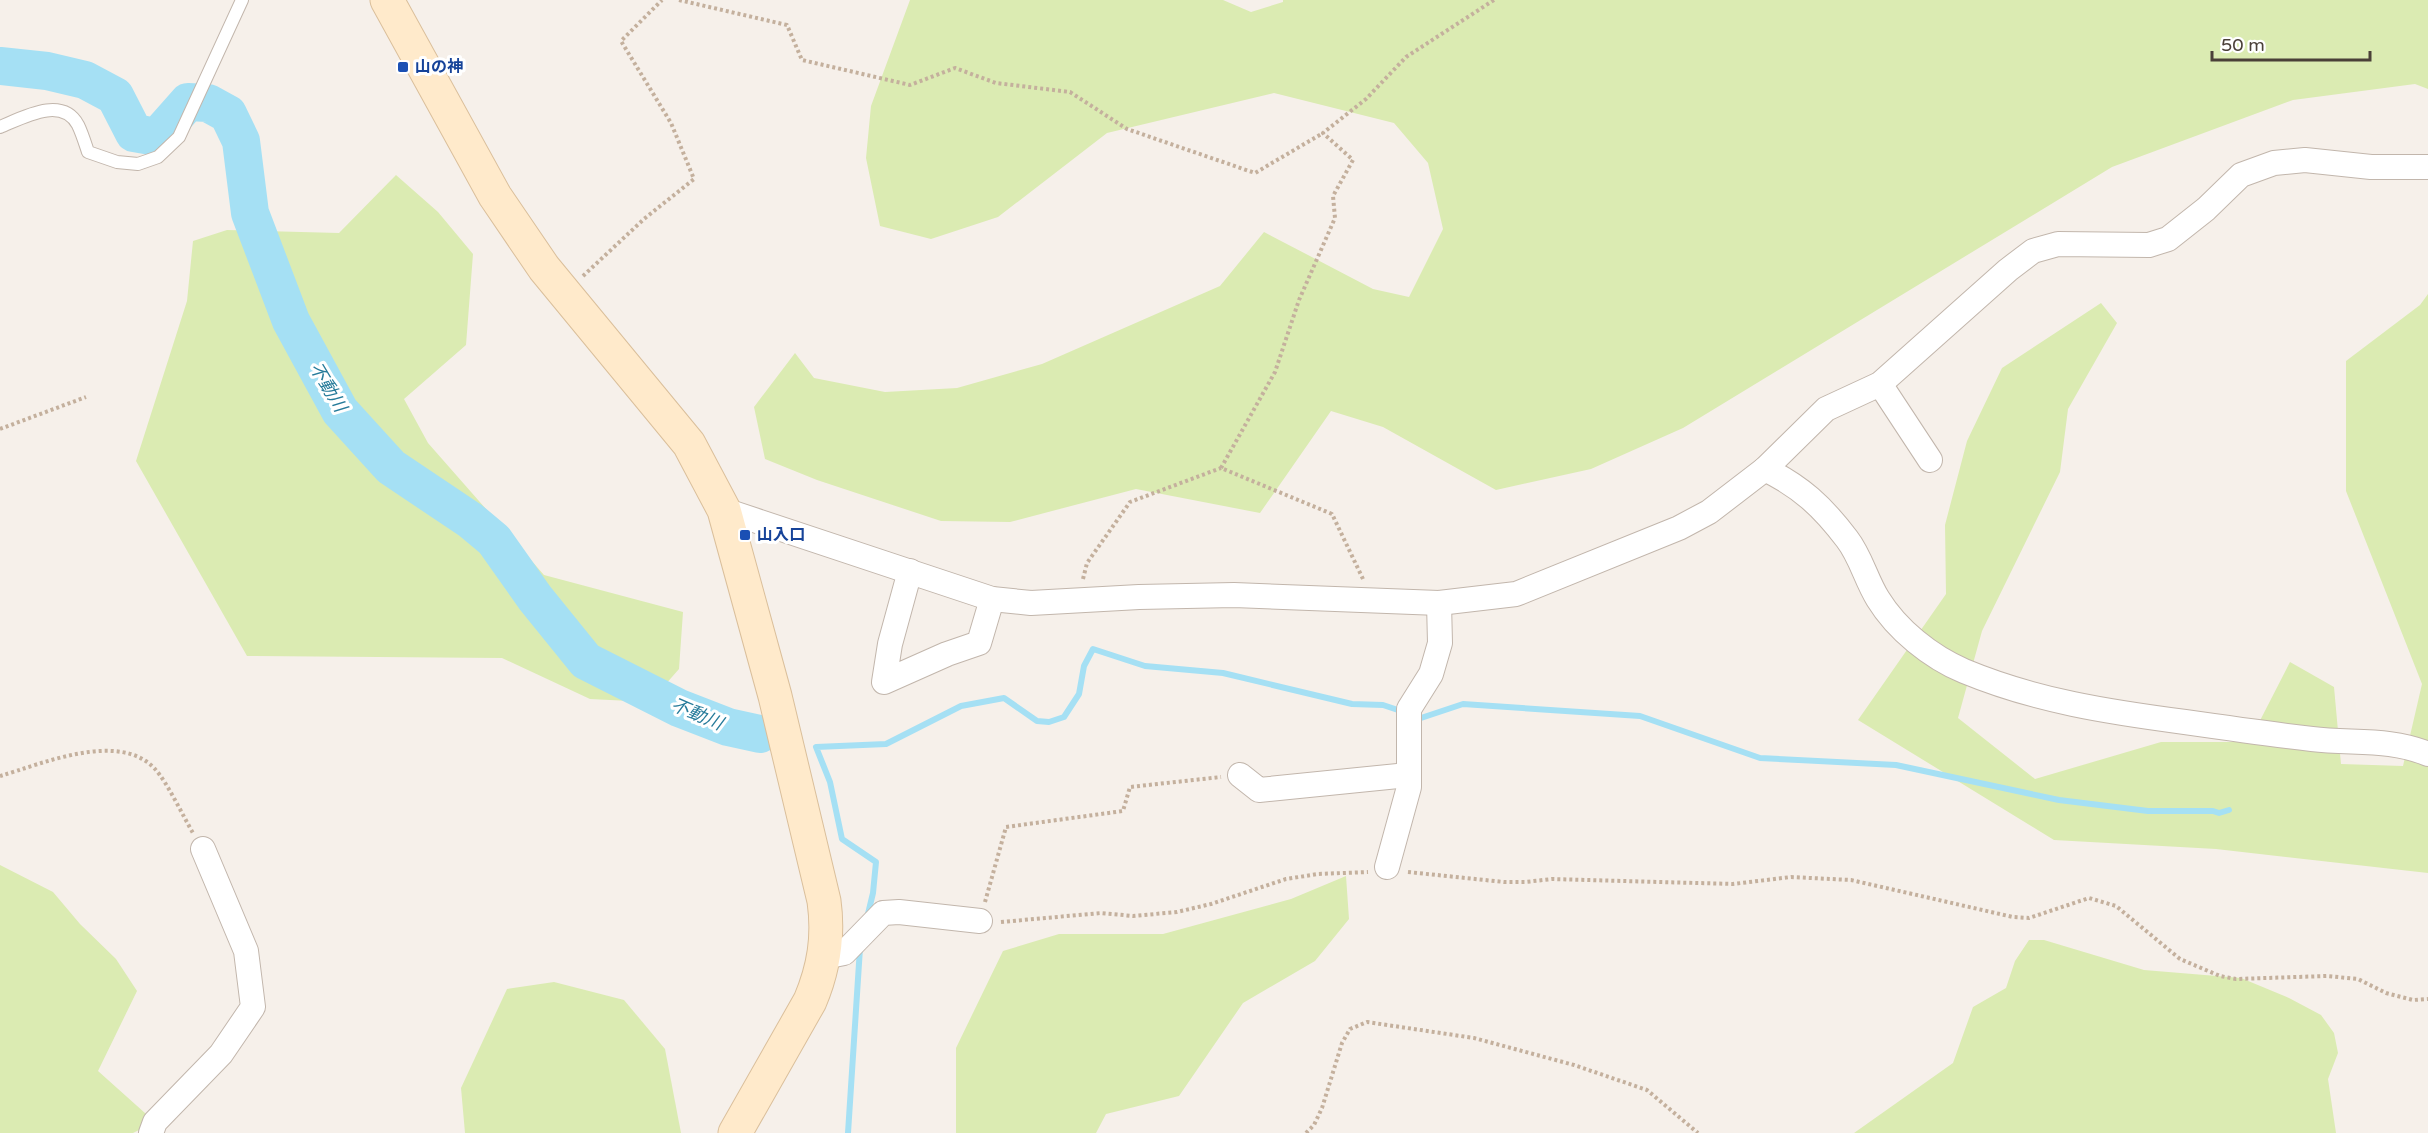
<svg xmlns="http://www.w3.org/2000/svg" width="2428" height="1133" viewBox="0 0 2428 1133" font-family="'Varela Round','Noto Sans JP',sans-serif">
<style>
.green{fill:#dbebb2}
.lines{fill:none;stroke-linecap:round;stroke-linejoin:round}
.stream{stroke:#a5e0f4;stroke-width:6}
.river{stroke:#a5e0f4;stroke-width:38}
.lane-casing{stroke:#c2b6ac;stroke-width:14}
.street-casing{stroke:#c2b6ac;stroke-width:26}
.secondary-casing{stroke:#dabf9b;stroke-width:35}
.path{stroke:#c4b09d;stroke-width:4;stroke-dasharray:3 3;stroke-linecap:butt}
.lane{stroke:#fff;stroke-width:12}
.street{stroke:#fff;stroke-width:24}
.secondary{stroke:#ffeacb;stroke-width:33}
.transit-dot{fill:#1a4fb4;stroke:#fff;stroke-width:2}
.labels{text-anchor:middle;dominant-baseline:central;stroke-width:6;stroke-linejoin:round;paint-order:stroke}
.transit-label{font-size:16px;font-weight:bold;fill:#164399;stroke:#fff;text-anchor:start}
.water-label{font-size:18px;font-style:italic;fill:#267b9a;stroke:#fff}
</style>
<rect width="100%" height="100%" fill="#f6f0ea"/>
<g class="green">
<polygon points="910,0 1223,0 1251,12 1283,2 1283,0 2428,0 2428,89 2415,84 2293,100 2112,167 1683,428 1591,469 1496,490 1383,427 1331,411 1260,513 1136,489 1010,522 941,521 817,480 765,459 754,407 795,353 814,378 885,392 957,388 1042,364 1220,286 1264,232 1373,289 1409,297 1443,229 1428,163 1394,123 1274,93 1107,133 998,217 931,239 880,226 866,158 871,106"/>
<polygon points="396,175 438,212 473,254 466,345 404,399 428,443 544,575 683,612 679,669 650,702 590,699 502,658 247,656 136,461 187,301 193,241 227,230 339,233"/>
<polygon points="2428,294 2428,873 2216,849 2054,840 1858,720 1946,594 1945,525 1967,441 2002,368 2101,303 2117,323 2068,409 2060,472 1982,631 1958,718 2035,779 2161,742 2249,742 2290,662 2334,687 2341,764 2403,766 2422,684 2346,491 2346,361 2420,305"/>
<polygon points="0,865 53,892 80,924 116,959 137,991 98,1071 155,1122 133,1133 0,1133"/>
<polygon points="1346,876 1349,919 1315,961 1243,1003 1179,1096 1106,1114 1096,1133 956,1133 956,1048 1003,951 1059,934 1163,934 1291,899"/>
<polygon points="2029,940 2044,940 2144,970 2241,978 2289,998 2321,1015 2334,1033 2338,1053 2328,1079 2336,1133 1854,1133 1953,1063 1973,1007 2006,988 2015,961"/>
<polygon points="554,982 624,1000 665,1049 681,1133 465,1133 461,1088 507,989"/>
</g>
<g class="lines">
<g class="stream">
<polyline points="1414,715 1421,718 1463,704 1640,716 1760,758 1896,765 2059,800 2148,811 2213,811 2219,813 2229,810"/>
<polyline points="867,918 873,893 876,862 842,839 830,782 816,747 886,744 961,706 1004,698 1037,721 1049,722 1064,717 1079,694 1084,666 1093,649 1145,666 1223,673 1352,704 1383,705 1404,712"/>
<polyline points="848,1133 860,948"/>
</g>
<polyline class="river" points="0,66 47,71 85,80 115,96 134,133 157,137 188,102 208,103 228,114 241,141 250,213 291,321 340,411 391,467 470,520 494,540 535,598 586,661 679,708 728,727 760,734"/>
<defs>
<path id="lane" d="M 0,127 C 22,118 62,95 78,125 C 82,133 85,143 88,152 L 117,162 L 138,164 L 158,157 L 179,137 L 242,0"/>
<g id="street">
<polyline points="1880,384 1930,460"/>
<path d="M 1765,469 C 1801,487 1822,506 1847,539 C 1861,557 1866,580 1878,599 C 1897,630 1931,657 1964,671 C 2036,701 2109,712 2185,722 C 2227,728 2269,734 2312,739 C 2352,744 2390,738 2428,754"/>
<polyline points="724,510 992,599 1031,603 1139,597 1234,595 1439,603 1516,594 1679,528 1709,512 1765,469 1826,409 1880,384 2008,270 2033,251 2058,244 2149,245 2168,239 2206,209 2241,175 2274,163 2305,160 2371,167 2428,167"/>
<polyline points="910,571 890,644 884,682 947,654 979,643 992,599"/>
<polyline points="1240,775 1259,790 1408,775"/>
<polyline points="1387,867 1409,787 1409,709 1431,674 1440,643 1439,603"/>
<polyline points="824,957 844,953 883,913 899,912 980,921"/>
<polyline points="151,1133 155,1122 221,1054 253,1007 246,951 203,849"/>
</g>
<path id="secondary" d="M 387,0 L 495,196 L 544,268 L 689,444 L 724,510 L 775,696 L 824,901 C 829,937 824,968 810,1001 L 735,1133"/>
</defs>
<use href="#lane" class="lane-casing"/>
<use href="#street" class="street-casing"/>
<use href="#secondary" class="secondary-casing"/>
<g class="path">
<polyline points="679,0 787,25 802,60 910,85 955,68 996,83 1070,92 1127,129 1255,173 1323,133"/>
<polyline points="583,276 644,219 694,179 671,123 621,41 662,0"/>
<polyline points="0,429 86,397"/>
<polyline points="1083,579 1087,563 1130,502 1221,468"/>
<polyline points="1363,579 1332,514 1221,468 1275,372 1299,300 1335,218 1333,196 1353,160 1323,133 1366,99 1406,57 1494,0"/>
<path d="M 0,776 C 42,764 119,730 155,769 C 167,782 183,816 193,833"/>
<polyline points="1408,872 1504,882 1525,882 1552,879 1733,884 1791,877 1851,880 2013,917 2029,918 2089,898 2116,906 2180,959 2220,976 2236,979 2327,976 2358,979 2386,993 2413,1000 2428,999"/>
<polyline points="985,902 1006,827 1123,811 1130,787 1221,777"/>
<polyline points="1001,922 1101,913 1133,916 1177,912 1211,904 1286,879 1318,874 1368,872"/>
<polyline points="1306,1133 1314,1125 1322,1108 1342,1043 1350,1029 1367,1022 1474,1038 1574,1065 1647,1090 1698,1133"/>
</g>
<use href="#lane" class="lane"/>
<use href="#street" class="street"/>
<use href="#secondary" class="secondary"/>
</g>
<g class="transit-dot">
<rect x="397" y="61" width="12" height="12" rx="3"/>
<rect x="739" y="529" width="12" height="12" rx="3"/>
</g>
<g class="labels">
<g class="transit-label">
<text x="415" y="67">山の神</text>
<text x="757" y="535">山入口</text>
</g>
<g class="water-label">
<text transform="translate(328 387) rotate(59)">不動川</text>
<text transform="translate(697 714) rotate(23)">不動川</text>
</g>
</g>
<path d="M2212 51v9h158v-9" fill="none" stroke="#4a4038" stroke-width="3"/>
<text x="2221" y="51" font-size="18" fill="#4a4038" stroke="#ffffff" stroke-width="4.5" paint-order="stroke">50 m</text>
</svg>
